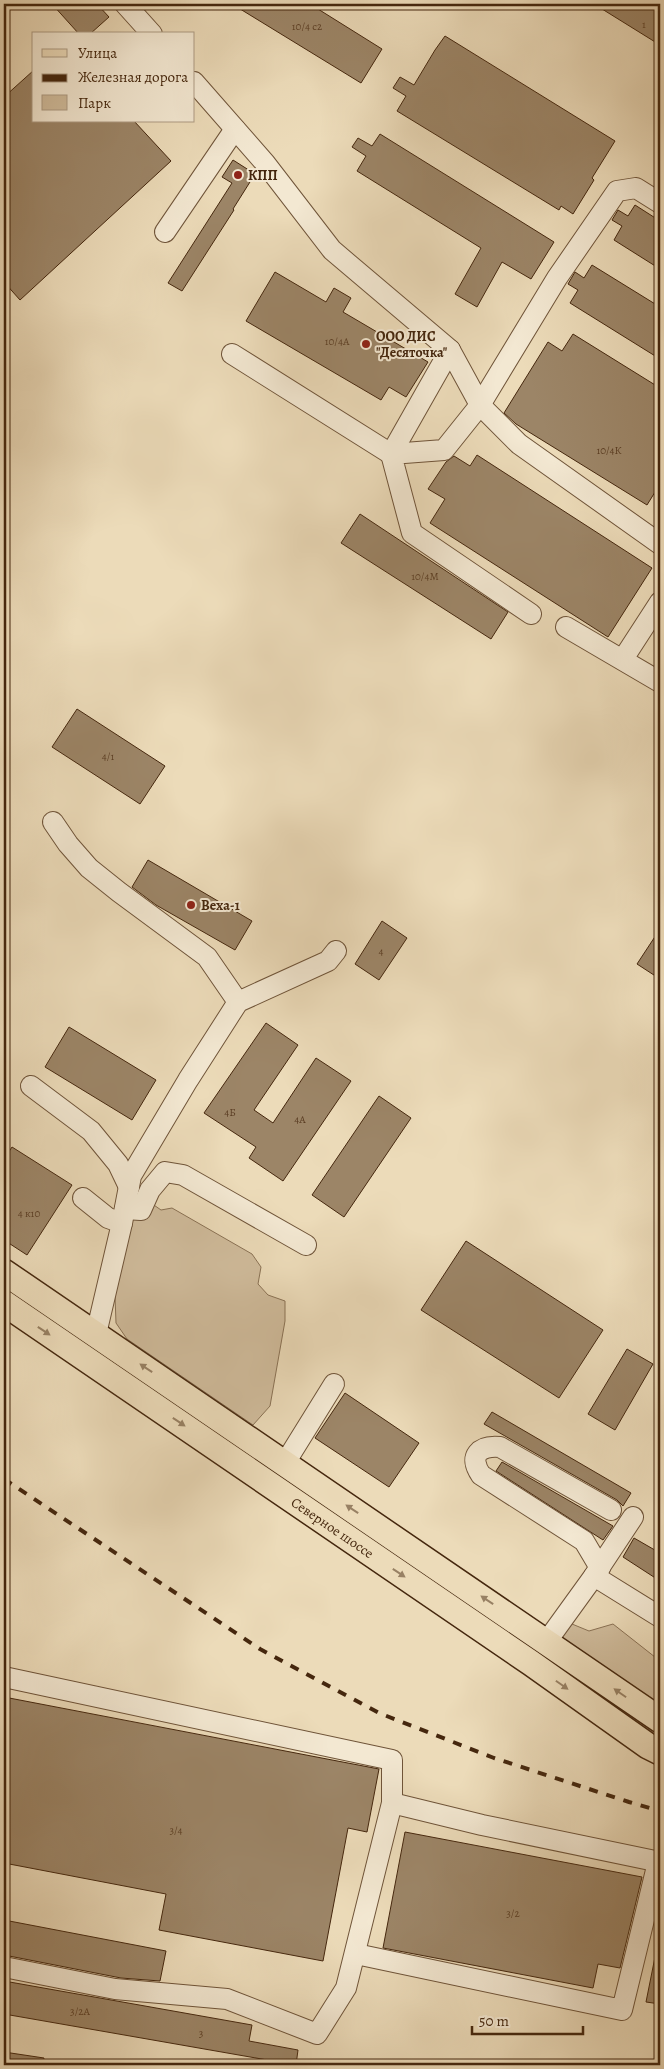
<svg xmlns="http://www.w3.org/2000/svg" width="664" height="2069" viewBox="0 0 664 2069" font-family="Alegreya,serif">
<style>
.green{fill:#d0bc9c;stroke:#8a7255}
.building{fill:#9c8567;stroke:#45270e}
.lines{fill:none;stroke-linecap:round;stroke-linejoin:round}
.minor-casing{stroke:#6f5439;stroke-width:22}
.major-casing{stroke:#45270e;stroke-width:28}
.minor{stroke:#f3e8d2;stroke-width:20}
.major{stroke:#ecdbb9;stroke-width:25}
.rail{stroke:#45270e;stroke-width:4;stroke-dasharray:9 9;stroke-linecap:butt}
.oneway{fill:#988164}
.poi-dot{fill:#8f2418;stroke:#f3e8d2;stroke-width:2}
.labels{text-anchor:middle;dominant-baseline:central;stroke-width:4;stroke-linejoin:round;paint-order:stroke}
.number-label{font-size:11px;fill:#5b3e24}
.poi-label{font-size:14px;font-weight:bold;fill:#45270e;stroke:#f3e8d2;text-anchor:start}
.street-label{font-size:14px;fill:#45270e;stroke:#f3e8d2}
</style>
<rect width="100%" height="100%" fill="#ecdbb9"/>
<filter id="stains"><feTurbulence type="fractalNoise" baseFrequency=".004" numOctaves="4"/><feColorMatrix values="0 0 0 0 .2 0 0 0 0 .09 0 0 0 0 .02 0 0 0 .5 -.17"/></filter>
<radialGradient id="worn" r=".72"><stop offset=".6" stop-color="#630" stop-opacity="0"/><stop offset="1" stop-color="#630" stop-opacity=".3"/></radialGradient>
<g class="green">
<polygon points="141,1196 161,1210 172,1208 252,1254 261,1267 258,1284 268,1295 285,1301 285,1321 270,1406 253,1425 127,1339 116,1323 115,1296 127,1230"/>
<polygon points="572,1624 589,1631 613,1624 660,1661 660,1711 561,1637 564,1626"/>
<polygon points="557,1664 660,1732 660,1742 556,1667"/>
</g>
<g class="building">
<polygon points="52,4 97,4 109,17 90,34 79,34"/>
<polygon points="232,4 310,4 382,49 361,83"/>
<polygon points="594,4 660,4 660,45"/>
<polygon points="445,36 615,141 592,178 594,180 573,214 561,206 559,210 397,111 406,96 393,88 400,77 414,85 435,50"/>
<polygon points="34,70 34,121 134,121 171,161 20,300 4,282 4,97"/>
<polygon points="380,134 554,242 531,279 502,262 477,307 455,294 481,248 357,171 366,156 352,147 358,138 372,146"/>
<polygon points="233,160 255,174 233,209 234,210 182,291 168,283 232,183 222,177"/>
<polygon points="635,205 660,221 660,269 614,240 622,226 612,220 618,210 628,216"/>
<polygon points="592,265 660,307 660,359 570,303 578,290 568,284 575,272 584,278"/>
<polygon points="275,272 326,302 334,288 351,298 343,312 428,362 406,397 389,387 381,400 246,321"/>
<polygon points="573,334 660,388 660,484 647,505 516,424 504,413 548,342 562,351"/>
<polygon points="477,455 652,568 608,637 430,523 445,499 428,489 446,462 454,456 470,466"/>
<polygon points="360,514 508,612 491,639 341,543"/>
<polygon points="77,709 165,766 140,804 52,747"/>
<polygon points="148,860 252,921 235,950 156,905 132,887"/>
<polygon points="382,921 407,938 379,980 355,964"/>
<polygon points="660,929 660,979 637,964"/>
<polygon points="266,1023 298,1045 254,1110 273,1123 316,1058 351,1081 283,1181 249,1158 256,1147 204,1113"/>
<polygon points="69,1027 156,1080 132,1120 45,1067"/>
<polygon points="379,1096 411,1118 344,1217 312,1195"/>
<polygon points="12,1147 72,1185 27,1255 4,1240 4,1159"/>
<polygon points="466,1241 603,1330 559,1398 421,1310"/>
<polygon points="627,1349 653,1364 615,1430 588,1414"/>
<polygon points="345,1393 419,1443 389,1487 315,1438"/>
<polygon points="492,1412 631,1493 623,1506 617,1500 484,1424"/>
<polygon points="502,1462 613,1526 603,1540 496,1471"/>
<polygon points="634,1538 660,1553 660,1581 623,1557"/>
<polygon points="4,1697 379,1769 367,1832 348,1828 323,1961 159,1930 166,1894 4,1863"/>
<polygon points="405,1832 642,1877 620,1968 598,1964 593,1988 383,1948"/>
<polygon points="4,1920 166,1951 160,1981 121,1978 4,1955"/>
<polygon points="655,1957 660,1958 660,2004 646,2002"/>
<polygon points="4,1981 252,2025 249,2041 298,2050 296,2065 4,2014"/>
<polygon points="4,2052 44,2058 43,2065 4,2065"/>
</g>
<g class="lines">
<defs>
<g id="minor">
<polyline points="125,4 152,34"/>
<polyline points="194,82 265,163 332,250 450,350 480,405 519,444 660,544"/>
<polyline points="165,232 235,129"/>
<polyline points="232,354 391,454 450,350"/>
<polyline points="531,614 412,533 391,454 444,450 480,405 557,278 617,191 636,188 660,203"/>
<polyline points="566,627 660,682"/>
<polyline points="623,659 660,602"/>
<polyline points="53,822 68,844 89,868 119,892 207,957 238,1002"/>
<polyline points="31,1086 91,1131 118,1164 129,1187"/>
<polyline points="83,1198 108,1218 122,1223"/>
<polyline points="125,1209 141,1210 150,1190 165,1172 183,1175 306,1245"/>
<polyline points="96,1334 122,1223 131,1176 188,1080 238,1002 328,961 336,951"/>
<polyline points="285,1463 334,1384"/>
<path d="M 600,1568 L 584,1541 L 481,1475 C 468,1456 479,1445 500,1447 L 611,1510"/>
<polyline points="594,1576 633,1517"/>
<polyline points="547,1641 594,1576 660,1617"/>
<polyline points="4,1677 392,1760 392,1803"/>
<polyline points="356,1954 622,2010 658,1862"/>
<polyline points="4,1967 115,1989 227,1999 317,2034 346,1988 392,1803 482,1825 660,1862"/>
</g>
<g id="major">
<polyline points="4,1272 660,1720"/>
<path id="s1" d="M 4,1303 L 531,1663 L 648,1746 L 660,1752"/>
</g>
</defs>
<use href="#minor" class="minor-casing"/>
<use href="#major" class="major-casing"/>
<use href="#minor" class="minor"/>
<use href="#major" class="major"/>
<polyline class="rail" points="4,1479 260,1649 379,1713 494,1758 629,1802 660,1811"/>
</g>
<defs><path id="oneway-solid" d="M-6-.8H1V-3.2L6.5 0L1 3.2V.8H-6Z" transform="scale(1.25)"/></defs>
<g class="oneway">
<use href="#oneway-solid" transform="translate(44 1331) rotate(34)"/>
<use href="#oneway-solid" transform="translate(146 1368) rotate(-146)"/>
<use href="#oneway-solid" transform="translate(179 1422) rotate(34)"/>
<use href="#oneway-solid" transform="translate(352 1509) rotate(-146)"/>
<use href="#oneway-solid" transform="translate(399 1573) rotate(34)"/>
<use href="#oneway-solid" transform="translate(487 1600) rotate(-146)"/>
<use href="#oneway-solid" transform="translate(562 1685) rotate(35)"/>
<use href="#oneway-solid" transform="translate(620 1693) rotate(-145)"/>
</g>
<g class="poi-dot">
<circle cx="238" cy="175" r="5"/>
<circle cx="366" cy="344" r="5"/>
<circle cx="191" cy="905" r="5"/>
</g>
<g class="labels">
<g class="number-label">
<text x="644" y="24">1</text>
<text x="307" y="26">10/4 с2</text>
<text x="337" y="341">10/4А</text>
<text x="609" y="450">10/4К</text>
<text x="425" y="576">10/4М</text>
<text x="108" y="756">4/1</text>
<text x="381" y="951">4</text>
<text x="230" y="1112">4Б</text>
<text x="300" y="1119">4А</text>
<text x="29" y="1213">4 к10</text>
<text x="176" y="1830">3/4</text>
<text x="513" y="1913">3/2</text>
<text x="80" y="2011">3/2А</text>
<text x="201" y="2033">3</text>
</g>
<g class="poi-label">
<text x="248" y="175">КПП</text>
<text x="376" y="336">ООО ДИС<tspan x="376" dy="16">"Десяточка"</tspan></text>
<text x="201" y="905">Веха-1</text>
</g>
<g class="street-label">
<text stroke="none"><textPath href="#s1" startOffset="398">Северное шоссе</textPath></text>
</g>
</g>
<rect width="664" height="2069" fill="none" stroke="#ecdbb9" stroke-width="20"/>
<rect x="5" y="5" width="654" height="2059" fill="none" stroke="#45270e" stroke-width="2.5"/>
<rect x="10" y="10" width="644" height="2049" fill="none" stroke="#45270e"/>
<rect x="32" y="32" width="162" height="90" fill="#f3e8d2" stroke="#ad9b84"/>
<rect x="42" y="49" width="25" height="8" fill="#ecdbb9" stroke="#ad9b84"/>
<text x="78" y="58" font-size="15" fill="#45270e">Улица</text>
<rect x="42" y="74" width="25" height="8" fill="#45270e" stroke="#ad9b84"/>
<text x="78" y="82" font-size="15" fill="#45270e">Железная дорога</text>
<rect x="42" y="95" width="25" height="15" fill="#d0bc9c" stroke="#ad9b84"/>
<text x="78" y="108" font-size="15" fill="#45270e">Парк</text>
<path d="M472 2026v8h111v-8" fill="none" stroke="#45270e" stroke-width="2.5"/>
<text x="479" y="2026" font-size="15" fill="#45270e" stroke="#f3e8d2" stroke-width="4" paint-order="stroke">50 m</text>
<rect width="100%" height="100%" filter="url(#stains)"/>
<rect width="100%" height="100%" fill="url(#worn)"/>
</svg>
